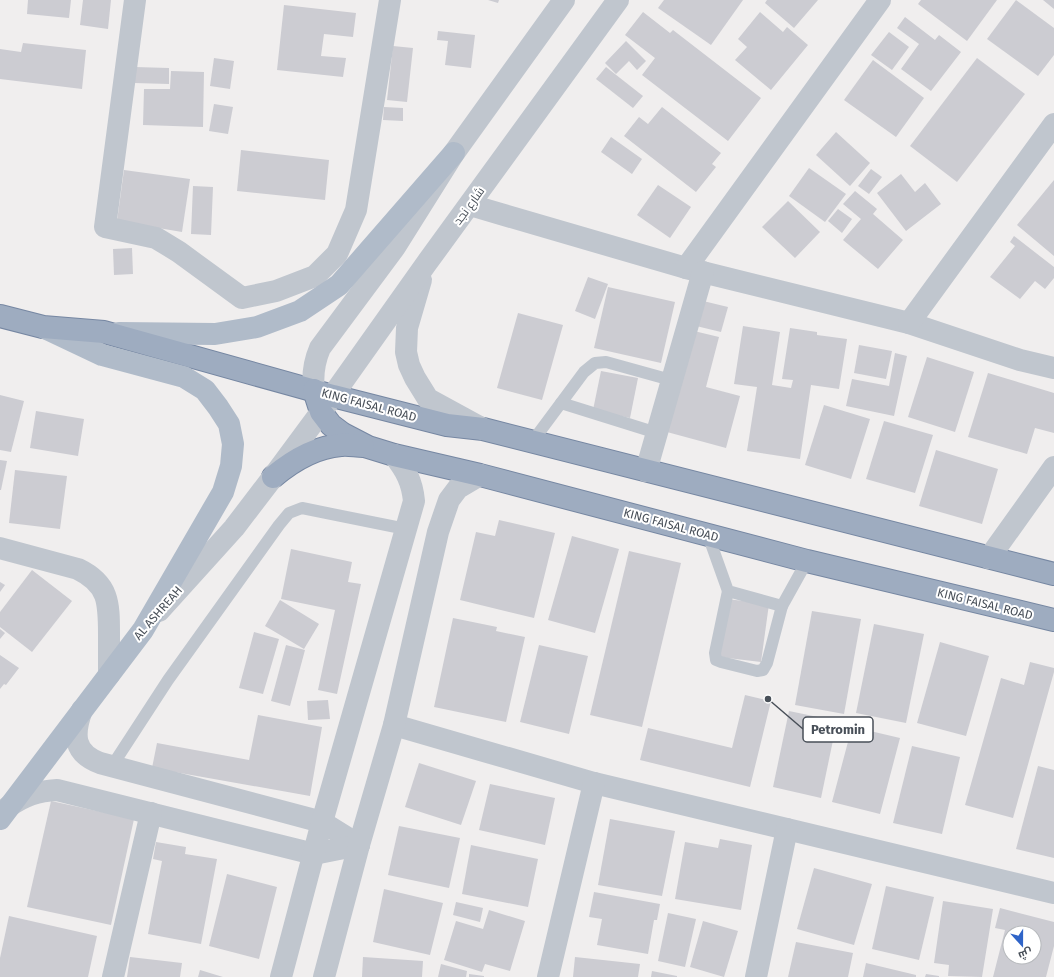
<svg xmlns="http://www.w3.org/2000/svg" width="1054" height="977" viewBox="0 0 1054 977" font-family="'Fira Sans',Cairo,sans-serif">
<style>
.building{fill:#ccccd2;fill-rule:evenodd}
.lines{fill:none;stroke-linecap:round;stroke-linejoin:round}
.trunk-casing{stroke:#7687a2;stroke-width:24}
.service{stroke:#c0c6ce;stroke-width:12}
.minor{stroke:#c0c6ce;stroke-width:22}
.tertiary{stroke:#c0c6ce;stroke-width:22}
.primary{stroke:#b0bbc9;stroke-width:22}
.trunk{stroke:#9eacc0;stroke-width:22}
.labels{text-anchor:middle;dominant-baseline:central;stroke-width:4;stroke-linejoin:round;paint-order:stroke}
.street-label{font-size:12px;fill:#484f58;stroke:#fff}
.leader{fill:none;stroke:#484f58;stroke-width:1.5}
.callout-dot{fill:#484f58;stroke:#fff;stroke-width:1.5}
.callout{fill:#fff;stroke:#484f58;stroke-width:1.5}
.callout-label{font-size:13px;text-anchor:middle;font-weight:bold;fill:#484f58}
</style>
<rect width="100%" height="100%" fill="#f0eeee"/>
<g class="building">
<polygon points="28,0 71,0 69,18 27,14"/>
<polygon points="83,0 111,0 108,29 80,25"/>
<polygon points="488,0 499,0 498,3"/>
<polygon points="664,0 743,0 711,45 658,8"/>
<polygon points="767,0 818,0 794,28 765,3"/>
<polygon points="921,0 997,0 967,41 918,4"/>
<polygon points="1016,0 1054,28 1054,55 1038,76 987,39"/>
<polygon points="1043,0 1054,0 1054,9"/>
<polygon points="284,5 356,13 353,37 324,34 321,56 346,58 343,77 277,70"/>
<polygon points="643,12 670,33 673,30 761,98 728,141 642,75 655,58 625,35"/>
<polygon points="760,12 783,32 787,27 808,45 771,90 735,60 747,47 738,39"/>
<polygon points="905,17 935,40 939,35 961,52 931,91 901,69 919,44 897,28"/>
<polygon points="438,31 475,35 471,68 445,65 448,41 437,40"/>
<polygon points="889,32 909,47 892,70 871,55"/>
<polygon points="626,41 646,61 637,70 629,61 616,74 605,63"/>
<polygon points="23,43 86,50 82,89 0,79 0,49 21,52"/>
<polygon points="393,46 413,48 407,102 387,100"/>
<polygon points="214,58 234,61 230,89 210,86"/>
<polygon points="977,58 1025,94 957,182 910,146"/>
<polygon points="873,60 924,98 896,137 844,100"/>
<polygon points="135,67 169,68 169,84 134,83"/>
<polygon points="606,67 643,96 633,108 596,79"/>
<polygon points="171,71 204,72 203,127 143,125 144,89 170,89"/>
<polygon points="214,104 233,107 228,134 209,131"/>
<polygon points="384,107 403,108 403,121 383,120"/>
<polygon points="662,107 721,153 712,164 716,167 696,192 624,136 639,117 648,124"/>
<polygon points="836,132 870,163 850,186 816,155"/>
<polygon points="611,137 642,159 632,174 601,152"/>
<polygon points="241,150 329,160 325,200 237,191"/>
<polygon points="809,168 846,194 825,222 789,196"/>
<polygon points="871,169 882,177 869,194 858,186"/>
<polygon points="124,170 190,179 182,232 117,221"/>
<polygon points="901,174 915,192 925,183 941,204 906,231 877,193"/>
<polygon points="1054,180 1054,256 1017,225"/>
<polygon points="658,185 691,207 670,238 637,215"/>
<polygon points="193,186 213,187 211,235 191,234"/>
<polygon points="855,191 877,209 873,214 903,240 878,269 843,240 861,219 843,204"/>
<polygon points="788,201 820,232 795,258 762,227"/>
<polygon points="838,209 852,219 842,233 828,221"/>
<polygon points="1014,236 1054,267 1054,278 1045,289 1035,281 1020,299 990,277 1015,246 1010,242"/>
<polygon points="132,248 133,274 114,275 113,249"/>
<polygon points="588,277 608,284 595,319 575,311"/>
<polygon points="608,287 675,302 661,363 594,348"/>
<polygon points="699,300 728,307 721,332 692,325"/>
<polygon points="518,313 563,325 542,400 497,388"/>
<polygon points="743,326 780,332 772,385 791,388 793,380 782,379 790,328 817,332 817,335 847,339 839,389 811,385 800,459 747,451 757,387 734,384"/>
<polygon points="694,331 719,337 706,387 740,396 726,448 667,432"/>
<polygon points="859,345 892,351 886,379 854,373"/>
<polygon points="895,353 907,356 894,416 846,406 852,379 889,386"/>
<polygon points="927,357 974,372 955,432 908,417"/>
<polygon points="601,371 638,378 630,418 593,410"/>
<polygon points="988,373 1054,393 1054,433 1035,428 1027,454 968,437"/>
<polygon points="0,395 24,401 11,452 0,450"/>
<polygon points="824,405 870,419 851,479 805,465"/>
<polygon points="36,411 84,419 78,456 30,448"/>
<polygon points="884,421 933,435 915,493 866,479"/>
<polygon points="936,450 998,469 982,524 919,506"/>
<polygon points="0,460 7,461 1,490 0,490"/>
<polygon points="15,470 67,476 60,529 9,523"/>
<polygon points="499,520 555,533 534,618 460,600 476,532 495,536"/>
<polygon points="572,536 619,549 595,633 548,620"/>
<polygon points="291,549 352,562 348,582 361,584 337,694 318,690 335,610 281,599"/>
<polygon points="629,551 681,563 642,727 590,715"/>
<polygon points="32,570 72,601 32,652 0,627 0,612"/>
<polygon points="0,582 5,585 0,592"/>
<polygon points="727,599 769,604 761,662 719,657"/>
<polygon points="280,600 319,624 304,649 265,626"/>
<polygon points="812,611 861,619 844,714 795,705"/>
<polygon points="453,618 497,627 496,631 525,637 506,722 434,707"/>
<polygon points="874,624 924,634 906,723 856,713"/>
<polygon points="0,629 5,633 0,639"/>
<polygon points="254,632 279,639 263,694 239,688"/>
<polygon points="940,642 989,656 966,736 917,723"/>
<polygon points="286,645 305,650 290,706 271,701"/>
<polygon points="539,645 588,656 569,734 520,722"/>
<polygon points="0,655 19,668 6,685 4,684 0,689"/>
<polygon points="1030,662 1054,668 1054,672 1013,818 965,805 1001,678 1024,685"/>
<polygon points="745,695 771,701 750,787 640,760 648,728 732,748"/>
<polygon points="328,700 330,719 308,720 307,701"/>
<polygon points="789,711 837,721 821,798 773,787"/>
<polygon points="258,715 322,727 310,796 152,768 157,743 249,760"/>
<polygon points="853,723 867,726 866,730 900,738 880,814 832,802"/>
<polygon points="912,746 960,757 942,834 893,823"/>
<polygon points="419,763 476,781 461,825 405,807"/>
<polygon points="1038,766 1054,770 1054,858 1016,849"/>
<polygon points="490,784 555,798 545,845 479,830"/>
<polygon points="51,801 134,819 111,925 27,907"/>
<polygon points="610,819 675,831 662,896 598,885"/>
<polygon points="399,826 460,838 449,888 388,875"/>
<polygon points="720,839 752,845 741,910 675,899 685,842 718,848"/>
<polygon points="156,842 186,847 185,854 217,859 201,944 148,934 162,861 153,859"/>
<polygon points="471,845 538,859 528,907 462,894"/>
<polygon points="814,868 872,884 854,945 797,929"/>
<polygon points="227,874 277,887 259,959 209,946"/>
<polygon points="886,886 934,897 919,960 872,949"/>
<polygon points="384,889 443,903 430,955 373,942"/>
<polygon points="594,892 660,904 657,920 654,920 648,954 597,945 602,919 589,917"/>
<polygon points="943,901 993,909 982,977 948,976 949,965 934,963"/>
<polygon points="456,902 483,908 480,922 453,915"/>
<path d="M 1000,908 L 1054,922 L 1054,946 L 1046,977 L 993,977 L 1005,930 L 995,928 ZM 1010,933 L 1034,933 L 1034,957 L 1010,957 Z"/>
<polygon points="489,910 525,921 510,971 485,964 482,972 444,960 456,921 483,929"/>
<polygon points="668,913 696,919 685,967 658,961"/>
<polygon points="9,916 97,936 88,977 0,977 0,958"/>
<polygon points="703,921 738,931 724,977 690,967"/>
<polygon points="796,942 853,953 848,977 788,977"/>
<polygon points="130,957 182,963 180,977 127,977"/>
<polygon points="363,957 423,961 422,977 362,977"/>
<polygon points="575,957 640,964 638,977 573,977"/>
<polygon points="866,963 916,975 916,977 863,977"/>
<polygon points="441,964 467,971 466,977 438,977"/>
<polygon points="200,970 223,977 198,977"/>
<polygon points="652,971 677,976 677,977 651,977"/>
<polygon points="469,974 484,976 484,977 469,977"/>
<polygon points="926,974 939,976 939,977 925,977"/>
</g>
<g class="lines">
<defs>
<g id="trunk">
<polyline points="0,316 43,327 104,332 333,396 447,425 483,429 1054,574"/>
<polyline points="314,390 321,412 331,425 343,434 368,447 394,455 480,475 807,561 1054,620"/>
<path d="M 273,477 C 292,461 315,447 341,445 C 348,444 356,446 363,446"/>
</g>
</defs>
<use href="#trunk" class="trunk-casing"/>
<g class="service">
<polyline points="561,403 657,433"/>
<polyline points="532,442 584,372 595,363 606,362 671,380"/>
<polyline points="708,535 728,591 782,606 807,561"/>
<polyline points="728,591 715,653 716,660 721,662 757,671 763,670 767,663 782,606"/>
<polyline points="112,766 168,680 279,525 289,513 302,508 406,529"/>
</g>
<g class="minor">
<polyline points="135,0 105,227 156,238 179,252 242,298 276,291 315,276 337,254 356,210 390,0"/>
<polyline points="470,205 686,268 909,323 1020,360 1054,368"/>
<polyline points="686,268 880,0"/>
<polyline points="909,323 1054,124"/>
<polyline points="646,471 703,272"/>
<path d="M 0,548 L 78,569 C 109,584 109,603 109,634 C 109,647 109,661 109,675"/>
<polyline points="989,558 1054,467"/>
<path d="M 82,710 C 73,734 73,753 100,763 L 322,822 L 359,845"/>
<polyline points="394,725 594,783 1054,893"/>
<path d="M 8,807 C 24,796 37,791 57,790 L 314,854 L 359,845"/>
<polyline points="113,977 151,813"/>
<polyline points="548,977 594,783"/>
<polyline points="756,977 787,829"/>
</g>
<g class="tertiary">
<polyline points="421,280 407,328 406,352 409,365 415,378 428,399 483,429"/>
<path d="M 314,390 C 312,374 314,362 320,348 L 395,247 L 454,153 L 564,0"/>
<polyline points="159,611 234,528 273,477 321,412 426,264 618,0"/>
<path d="M 281,977 L 322,822 L 414,501 C 412,481 406,471 394,455"/>
<polyline points="324,977 359,845 394,725 438,532 449,500 458,488 480,475"/>
</g>
<g class="primary">
<polyline points="119,333 215,334 257,327 300,311 339,285 454,153"/>
<polyline points="0,819 143,630 223,492 231,466 233,444 229,424 218,407 205,390 184,377 102,355 45,328"/>
</g>
<use href="#trunk" class="trunk"/>
</g>
<g class="labels">
<g class="street-label">
<text transform="translate(469 206) rotate(-54)">شارع نجد</text>
<text transform="translate(369 405) rotate(15)">KING FAISAL ROAD</text>
<text transform="translate(671 525) rotate(15)">KING FAISAL ROAD</text>
<text transform="translate(985 604) rotate(14)">KING FAISAL ROAD</text>
<text transform="translate(158 613) rotate(-49)">AL ASHREAH</text>
</g>
</g>
<path class="leader" d="M768 699L803 729"/>
<circle class="callout-dot" cx="768" cy="699" r="4"/>
<rect class="callout" x="803" y="717" width="70" height="25" rx="4"/>
<g class="callout-label">
<text x="838" y="734">Petromin</text>
</g>
<g transform="translate(1022 945) rotate(159)"><circle r="19" fill="#ffffff" stroke="#b6b9bc"/>
<path d="M0-3L7 15L0 10L-7 15Z" fill="#2f64c8"/>
<text y="-6" font-size="11" font-weight="bold" text-anchor="middle" fill="#484f58">ش</text>
</g>
</svg>
